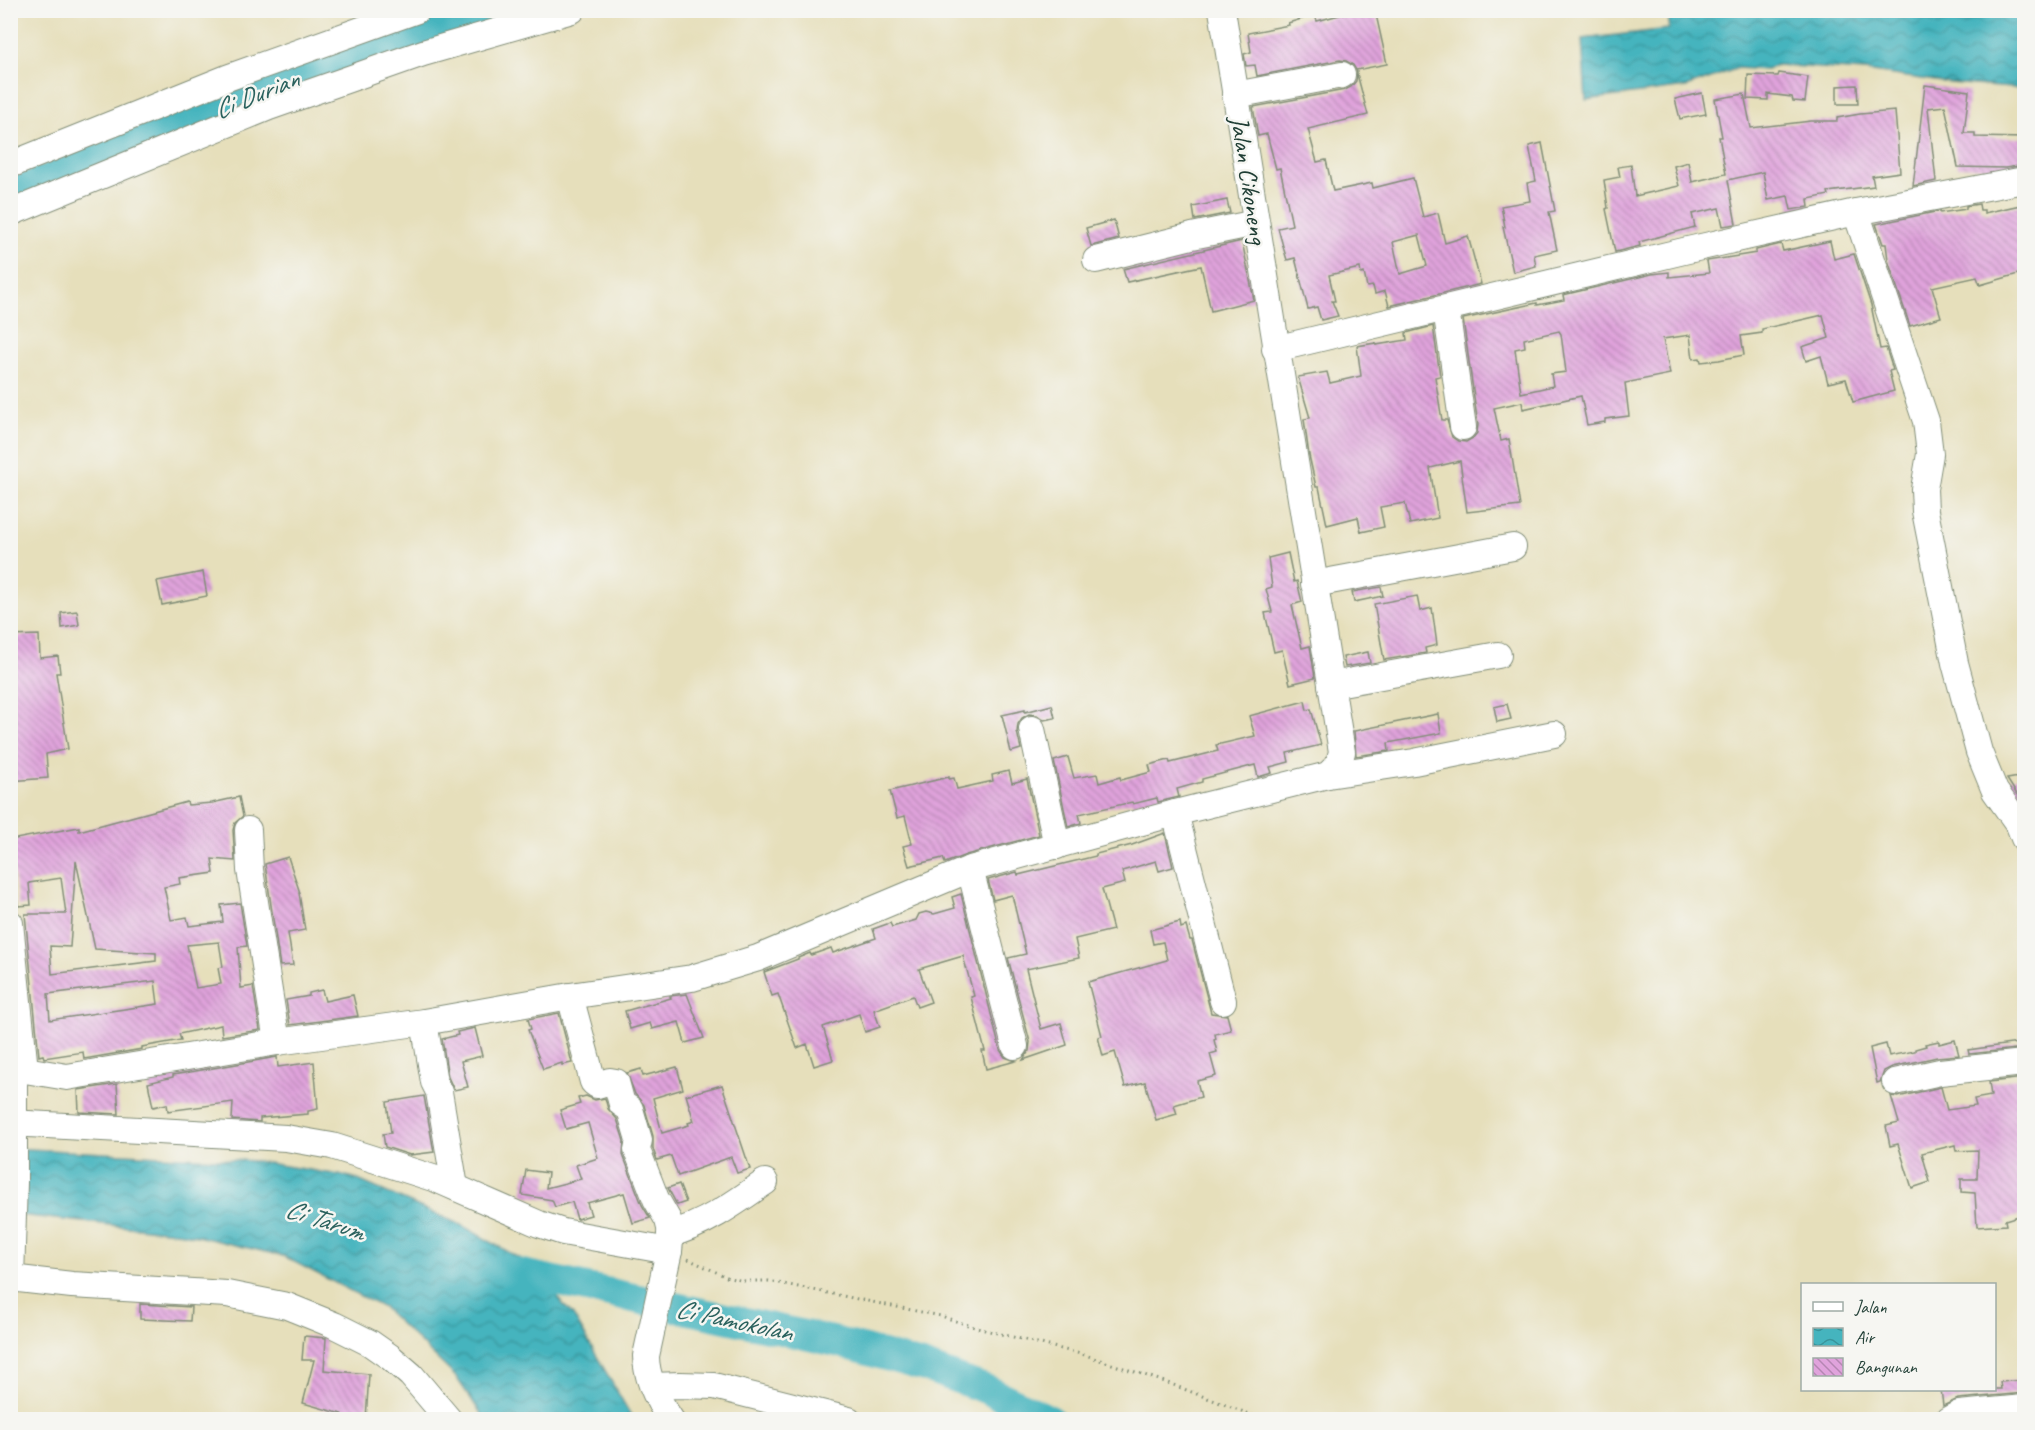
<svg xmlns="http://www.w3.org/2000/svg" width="2035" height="1430" viewBox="0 0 2035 1430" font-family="Caveat,sans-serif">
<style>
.water{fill:url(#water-waves);stroke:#327879;stroke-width:1.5}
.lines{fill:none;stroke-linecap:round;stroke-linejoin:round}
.river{stroke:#45b4be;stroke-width:30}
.building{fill:url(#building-back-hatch);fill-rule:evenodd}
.minor-casing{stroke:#828e78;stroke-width:28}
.path{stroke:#828e78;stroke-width:3;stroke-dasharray:1.5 4.5;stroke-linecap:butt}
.minor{stroke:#fff;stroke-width:26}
.labels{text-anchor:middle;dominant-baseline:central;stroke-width:5;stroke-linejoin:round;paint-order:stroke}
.street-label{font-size:26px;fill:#1f3d34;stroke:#f6f6f2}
.water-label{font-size:27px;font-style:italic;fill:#2a615d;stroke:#f6f6f2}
</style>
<defs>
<pattern id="water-waves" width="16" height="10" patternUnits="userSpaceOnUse" patternTransform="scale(1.5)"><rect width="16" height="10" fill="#45b4be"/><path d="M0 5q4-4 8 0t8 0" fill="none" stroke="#39949b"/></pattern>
<pattern id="building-back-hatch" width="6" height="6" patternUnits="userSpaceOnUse" patternTransform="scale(1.5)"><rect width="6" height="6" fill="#e0a3dc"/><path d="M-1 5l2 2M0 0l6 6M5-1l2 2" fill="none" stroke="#b586b3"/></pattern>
</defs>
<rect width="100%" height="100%" fill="#f6f6f2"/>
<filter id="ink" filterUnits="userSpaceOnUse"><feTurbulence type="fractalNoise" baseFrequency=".0167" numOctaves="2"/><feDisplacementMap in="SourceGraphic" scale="12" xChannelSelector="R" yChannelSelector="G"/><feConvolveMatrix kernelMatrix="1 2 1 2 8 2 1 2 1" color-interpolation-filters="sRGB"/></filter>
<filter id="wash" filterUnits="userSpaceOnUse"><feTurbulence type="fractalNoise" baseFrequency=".008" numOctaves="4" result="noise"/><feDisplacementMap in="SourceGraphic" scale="24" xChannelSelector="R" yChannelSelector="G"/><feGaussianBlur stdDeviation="1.35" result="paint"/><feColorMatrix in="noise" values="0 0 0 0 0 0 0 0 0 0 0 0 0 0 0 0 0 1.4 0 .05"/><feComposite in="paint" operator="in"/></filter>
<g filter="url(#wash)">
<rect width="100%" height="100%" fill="#e6dfbb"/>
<g class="water">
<polygon points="1669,11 2024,11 2024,89 1950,83 1865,71 1776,65 1767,70 1738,68 1686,87 1586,100 1582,39 1669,29"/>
<polygon points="10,1148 256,1161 351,1177 461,1225 521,1259 573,1315 633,1419 485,1419 456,1377 384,1308 283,1256 184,1233 11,1214"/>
</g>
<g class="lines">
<g class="river">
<polyline points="10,194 375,46 507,10"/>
<polyline points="499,1269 837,1342 925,1367 988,1390 1050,1420"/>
</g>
</g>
<g id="blocks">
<g class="building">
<path d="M 1368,10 L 1375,10 L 1387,64 L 1356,70 L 1368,115 L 1308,129 L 1317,162 L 1326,160 L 1333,191 L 1372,183 L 1373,188 L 1413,178 L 1423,217 L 1438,213 L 1445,243 L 1468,236 L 1481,284 L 1389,306 L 1385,291 L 1375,294 L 1373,286 L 1367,287 L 1364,273 L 1361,274 L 1360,268 L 1329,275 L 1335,301 L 1332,301 L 1338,316 L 1321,320 L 1317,307 L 1308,309 L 1295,258 L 1287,260 L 1284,250 L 1278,228 L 1292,225 L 1280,168 L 1276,169 L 1267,134 L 1258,136 L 1253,107 L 1345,90 L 1351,87 L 1356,81 L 1357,72 L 1353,65 L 1346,61 L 1340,60 L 1257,76 L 1255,65 L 1246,66 L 1244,54 L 1251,52 L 1248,33 L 1289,25 L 1288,23 L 1315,15 L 1317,21 L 1354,11 L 1355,13 ZM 1419,235 L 1427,266 L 1400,274 L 1393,242 Z"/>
<polygon points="1779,73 1808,77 1805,102 1793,101 1792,97 1768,94 1768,100 1747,99 1748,75 1778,76"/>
<polygon points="1857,85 1858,104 1837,104 1837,86"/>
<polygon points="1925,85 1969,91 1964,133 1975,133 1975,137 2025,138 2025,165 2005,168 1958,167 1945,106 1928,108 1936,181 1913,186"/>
<polygon points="1702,93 1706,114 1680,119 1675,99"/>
<polygon points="1744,94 1751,128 1811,121 1837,121 1837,118 1860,114 1895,111 1900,172 1872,176 1874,186 1828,192 1829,195 1808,199 1809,207 1791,210 1788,196 1768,200 1763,172 1728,180 1736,224 1723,226 1719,208 1692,214 1695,227 1639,242 1640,246 1615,252 1606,209 1608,208 1604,180 1620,177 1618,167 1631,165 1635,196 1679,186 1674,166 1688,162 1692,182 1726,174 1719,137 1722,137 1715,99"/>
<polygon points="1542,143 1555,211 1549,212 1557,250 1534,255 1536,266 1513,272 1503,227 1505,227 1501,206 1530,201 1527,183 1536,181 1529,146"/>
<polygon points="1227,200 1230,213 1195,220 1193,207"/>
<polygon points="1979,204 1980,210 1984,210 1984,213 2025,204 2025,272 1980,285 1977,277 1932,287 1941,317 1910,326 1888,260 1886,244 1883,244 1876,224 1940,211 1940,213 1966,209 1966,206"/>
<polygon points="1114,220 1119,239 1091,246 1086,228"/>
<polygon points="1242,241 1254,300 1211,311 1201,266 1127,282 1123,269"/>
<path d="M 1830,241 L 1834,259 L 1854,254 L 1871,305 L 1880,349 L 1886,348 L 1893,370 L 1889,371 L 1894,391 L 1853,402 L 1846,379 L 1828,383 L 1821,356 L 1806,361 L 1802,347 L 1829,338 L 1823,315 L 1762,329 L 1762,333 L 1741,336 L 1744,355 L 1719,360 L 1701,362 L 1700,358 L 1693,359 L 1690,335 L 1663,339 L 1670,374 L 1625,383 L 1629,416 L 1605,419 L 1605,422 L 1587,425 L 1581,396 L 1523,409 L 1522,402 L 1494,408 L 1501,441 L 1509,439 L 1520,506 L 1467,512 L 1460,461 L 1430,468 L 1438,518 L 1410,524 L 1405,503 L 1380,507 L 1384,527 L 1361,532 L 1358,517 L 1327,525 L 1319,487 L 1316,487 L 1309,455 L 1304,419 L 1310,418 L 1298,377 L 1327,372 L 1330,383 L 1361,376 L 1357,346 L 1376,343 L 1376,345 L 1407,340 L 1406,333 L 1433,326 L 1440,376 L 1435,377 L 1442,420 L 1447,420 L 1452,437 L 1458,441 L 1466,442 L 1473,438 L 1477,433 L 1478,425 L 1463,319 L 1537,303 L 1537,305 L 1564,300 L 1563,295 L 1652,274 L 1669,272 L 1669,277 L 1709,273 L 1707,261 L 1756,253 L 1756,250 L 1781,244 L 1783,251 ZM 1559,331 L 1561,334 L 1566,372 L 1551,374 L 1553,386 L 1521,393 L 1515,349 L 1525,347 L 1524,339 Z"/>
<polygon points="1288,553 1294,582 1297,581 1302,602 1292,605 1302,648 1310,646 1315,678 1290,684 1282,650 1274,652 1265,613 1272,612 1266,589 1272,587 1268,558"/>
<polygon points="203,572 207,596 162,605 157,581"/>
<polygon points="1381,587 1383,596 1354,602 1352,592"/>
<polygon points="1417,596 1420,611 1432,608 1437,645 1425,648 1426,653 1384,660 1374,604"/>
<polygon points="77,611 79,625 62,628 61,613"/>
<polygon points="39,635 40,658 58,656 60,673 56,673 68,749 46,754 48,778 10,781 10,636"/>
<polygon points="1368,652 1370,663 1345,667 1343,657"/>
<polygon points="1305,701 1307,710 1311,709 1321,745 1287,753 1289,762 1270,767 1272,773 1258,777 1255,765 1202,779 1202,782 1177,789 1179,797 1158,802 1157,798 1133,804 1132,802 1079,814 1081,823 1068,827 1054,761 1068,757 1074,778 1097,774 1099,783 1120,777 1121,780 1151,772 1149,765 1169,760 1170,763 1218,751 1216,745 1255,736 1249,716"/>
<polygon points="1507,704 1511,719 1497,722 1494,707"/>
<polygon points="1052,705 1055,718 1044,720 1037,715 1029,714 1022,718 1018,724 1017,732 1021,749 1011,752 1002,715 1025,710 1025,712"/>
<polygon points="1438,714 1441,733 1388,743 1389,751 1356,756 1354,731"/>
<polygon points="1009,771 1012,783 1027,779 1039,835 966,855 945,863 943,858 909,866 903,846 912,844 905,816 897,818 890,791 949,777 949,779 954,778 957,789 993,781 992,775"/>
<polygon points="2025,776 2025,807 2007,779"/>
<path d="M 239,797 L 243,816 L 235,823 L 233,830 L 235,861 L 212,859 L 214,873 L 179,878 L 180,884 L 164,887 L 171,920 L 187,917 L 189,926 L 223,922 L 221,905 L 240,903 L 247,946 L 238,947 L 241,988 L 253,986 L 260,1030 L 222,1036 L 221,1025 L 179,1034 L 181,1040 L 142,1047 L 142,1049 L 84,1059 L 83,1052 L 44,1058 L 43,1055 L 39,1056 L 25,914 L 66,914 L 61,878 L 29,883 L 31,905 L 18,906 L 13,863 L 10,863 L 10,840 L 79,827 L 79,831 L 187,802 L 188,805 L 212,803 ZM 76,861 L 95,949 L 156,953 L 156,961 L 52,974 L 50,946 L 70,947 ZM 219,942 L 223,967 L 218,968 L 221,984 L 196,988 L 187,945 ZM 155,981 L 158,1004 L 50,1020 L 48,994 Z"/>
<polygon points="1165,833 1173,867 1159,871 1156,861 1122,871 1125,883 1102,889 1113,930 1075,939 1079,958 1026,969 1041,1029 1061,1023 1067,1045 1023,1060 1029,1051 1030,1042 1008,958 1026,954 1012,895 993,900 988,880 1017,872 1018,875 1096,856 1096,854 1132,845"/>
<polygon points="288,857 300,893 299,893 305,930 288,933 293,965 280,966 265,864"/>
<polygon points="961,894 1000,1050 1005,1057 1016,1061 986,1069 982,1051 985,1051 971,997 974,996 963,956 919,969 931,1002 917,1007 913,996 874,1010 880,1027 865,1032 859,1014 823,1027 833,1060 814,1066 807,1044 797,1048 778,994 772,996 764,972 798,959 798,958 810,953 811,955 831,948 833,953 876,938 873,929 890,923 892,927 916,920 919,914 926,912 934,914 955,908 952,897"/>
<polygon points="1180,922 1181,928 1186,926 1190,940 1192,940 1211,1013 1227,1015 1231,1030 1215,1034 1216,1039 1214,1040 1217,1052 1210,1054 1216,1076 1197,1081 1201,1097 1174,1105 1177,1114 1156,1120 1145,1082 1125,1087 1115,1052 1103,1056 1098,1037 1102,1036 1088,982 1167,960 1163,942 1153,944 1150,930"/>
<polygon points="322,990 325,1001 353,995 358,1016 290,1025 286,1000 309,996 309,993"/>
<polygon points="687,994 704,1038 685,1043 679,1022 652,1029 650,1023 630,1029 625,1011 671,998 670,996"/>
<polygon points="559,1013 572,1063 562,1065 562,1063 543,1069 528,1030 531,1029 528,1019"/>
<polygon points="475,1028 482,1056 461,1061 468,1087 454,1090 448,1077 442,1039 458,1035 457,1032"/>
<polygon points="1955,1040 1959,1055 1937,1057 1892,1067 1884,1071 1880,1082 1877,1083 1870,1048 1886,1044 1889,1056 1915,1051 1915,1049 1926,1046 1925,1044 1939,1041 1939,1044"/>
<polygon points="2025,1042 2025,1048 1969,1054 1968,1050"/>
<polygon points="277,1057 278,1067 314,1062 318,1109 308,1111 308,1114 260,1118 260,1122 232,1120 233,1102 168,1111 167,1104 153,1107 148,1083 173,1077 173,1075"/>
<polygon points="677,1067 683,1089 653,1098 662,1133 689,1125 688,1123 694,1121 686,1095 722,1085 750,1169 737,1173 731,1157 678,1176 671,1156 657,1160 653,1149 653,1136 644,1105 635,1094 627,1073 641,1069 643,1076"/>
<polygon points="2025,1078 2025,1214 2005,1220 2006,1225 1977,1227 1975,1193 1961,1192 1961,1179 1977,1179 1978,1150 1956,1151 1955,1145 1922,1153 1930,1182 1912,1188 1898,1144 1890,1146 1886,1126 1899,1123 1891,1096 1898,1097 1941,1087 1947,1110 1976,1106 1974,1099 1991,1096 1989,1082"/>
<polygon points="117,1084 119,1114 79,1112 78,1090"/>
<polygon points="424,1096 434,1152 410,1155 385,1147 383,1134 391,1133 387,1102"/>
<polygon points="586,1096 595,1100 605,1098 608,1109 617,1119 624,1141 623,1155 642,1205 650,1218 633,1223 624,1193 587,1203 591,1215 577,1219 572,1202 555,1207 552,1200 522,1195 526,1170 548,1173 546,1188 581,1179 576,1165 598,1158 588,1123 566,1129 560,1110 580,1104 578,1098"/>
<polygon points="679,1184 686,1202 677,1205 668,1188"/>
<polygon points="140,1304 191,1307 190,1321 140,1319"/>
<polygon points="304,1336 326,1338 324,1370 369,1374 366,1419 342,1419 342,1414 303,1403 314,1360 302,1360"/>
<polygon points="2025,1380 2025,1393 1958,1399 1943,1406 1941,1389 2001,1389 2000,1382"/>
</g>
</g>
</g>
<g filter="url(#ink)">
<use href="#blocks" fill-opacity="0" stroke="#828e78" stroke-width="1.5"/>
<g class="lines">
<defs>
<g id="minor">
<polyline points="1235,95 1342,75"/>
<polyline points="10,165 227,78 417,10"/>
<polyline points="1856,212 1926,421 1930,454 1924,489 1925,511 1955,663 1979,752 1995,791 2019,825 2024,838"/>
<polyline points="10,213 269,107 423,53 572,10"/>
<polyline points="1096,260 1192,236 1256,223"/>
<polyline points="1446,309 1463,427"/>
<polyline points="1275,349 1688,250 1856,212 2024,180"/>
<polyline points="1314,584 1513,547"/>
<polyline points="1331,685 1498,655"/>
<polyline points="1032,729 1057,846"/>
<polyline points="1328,775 1414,762 1554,734"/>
<polyline points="1175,813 1223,1001"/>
<polyline points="248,830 250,870 277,1042"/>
<polyline points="970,869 1015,1046"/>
<polyline points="10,923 25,1070"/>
<polyline points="570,996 593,1082 597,1085 610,1081 616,1082 622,1104 630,1109 639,1140 637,1150 656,1199 668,1220 671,1232 669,1251"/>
<polyline points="424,1022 434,1082 439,1092 455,1187"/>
<polyline points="10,1064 25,1070 67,1077 277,1042 424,1022 570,996 692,978 758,958 970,869 1175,813 1328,775 1338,765 1342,752 1222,10"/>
<polyline points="1895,1082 1940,1072 2024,1063"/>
<path d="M 10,1123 L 286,1138 L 332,1146 L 436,1179 L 539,1224 L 563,1232 L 669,1251 L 646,1356 C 646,1379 658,1401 671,1420"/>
<path d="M 670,1234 C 706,1224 735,1203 765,1182"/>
<polyline points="10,1278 72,1285 227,1294 287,1306 334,1325 370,1343 390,1357 411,1375 449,1420"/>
<polyline points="11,1278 14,1182 14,1067"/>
<polyline points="653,1386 680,1385 714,1386 849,1420"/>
<polyline points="1948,1420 1959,1414 2024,1408"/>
</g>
</defs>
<use href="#minor" class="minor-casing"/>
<polyline class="path" points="688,1259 729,1278 745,1281 769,1281 941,1316 977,1328 1085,1355 1168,1383 1265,1420"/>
<use href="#minor" class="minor"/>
</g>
</g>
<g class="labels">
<g class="street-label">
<text transform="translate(1249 180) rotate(81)">Jalan Cikoneng</text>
</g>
<g class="water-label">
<text transform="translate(256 94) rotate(-22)">Ci Durian</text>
<text transform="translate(325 1220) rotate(18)">Ci Tarum</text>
<text transform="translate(734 1320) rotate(12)">Ci Pamokolan</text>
</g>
</g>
<rect width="2035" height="1430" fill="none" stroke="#f6f6f2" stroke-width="36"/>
<rect x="1801" y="1283" width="195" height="108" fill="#f6f6f2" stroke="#a0aca6" stroke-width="1.5"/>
<rect x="1813" y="1302" width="30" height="9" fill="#ffffff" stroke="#a0aca6" stroke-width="1.5"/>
<text x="1855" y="1313" font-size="18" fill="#1f3d34">Jalan</text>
<rect x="1813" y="1328" width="30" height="18" fill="url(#water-waves)" stroke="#a0aca6" stroke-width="1.5"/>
<text x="1855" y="1343" font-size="18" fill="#1f3d34">Air</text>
<rect x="1813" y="1358" width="30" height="18" fill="url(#building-back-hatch)" stroke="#a0aca6" stroke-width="1.5"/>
<text x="1855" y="1373" font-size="18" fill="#1f3d34">Bangunan</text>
</svg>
